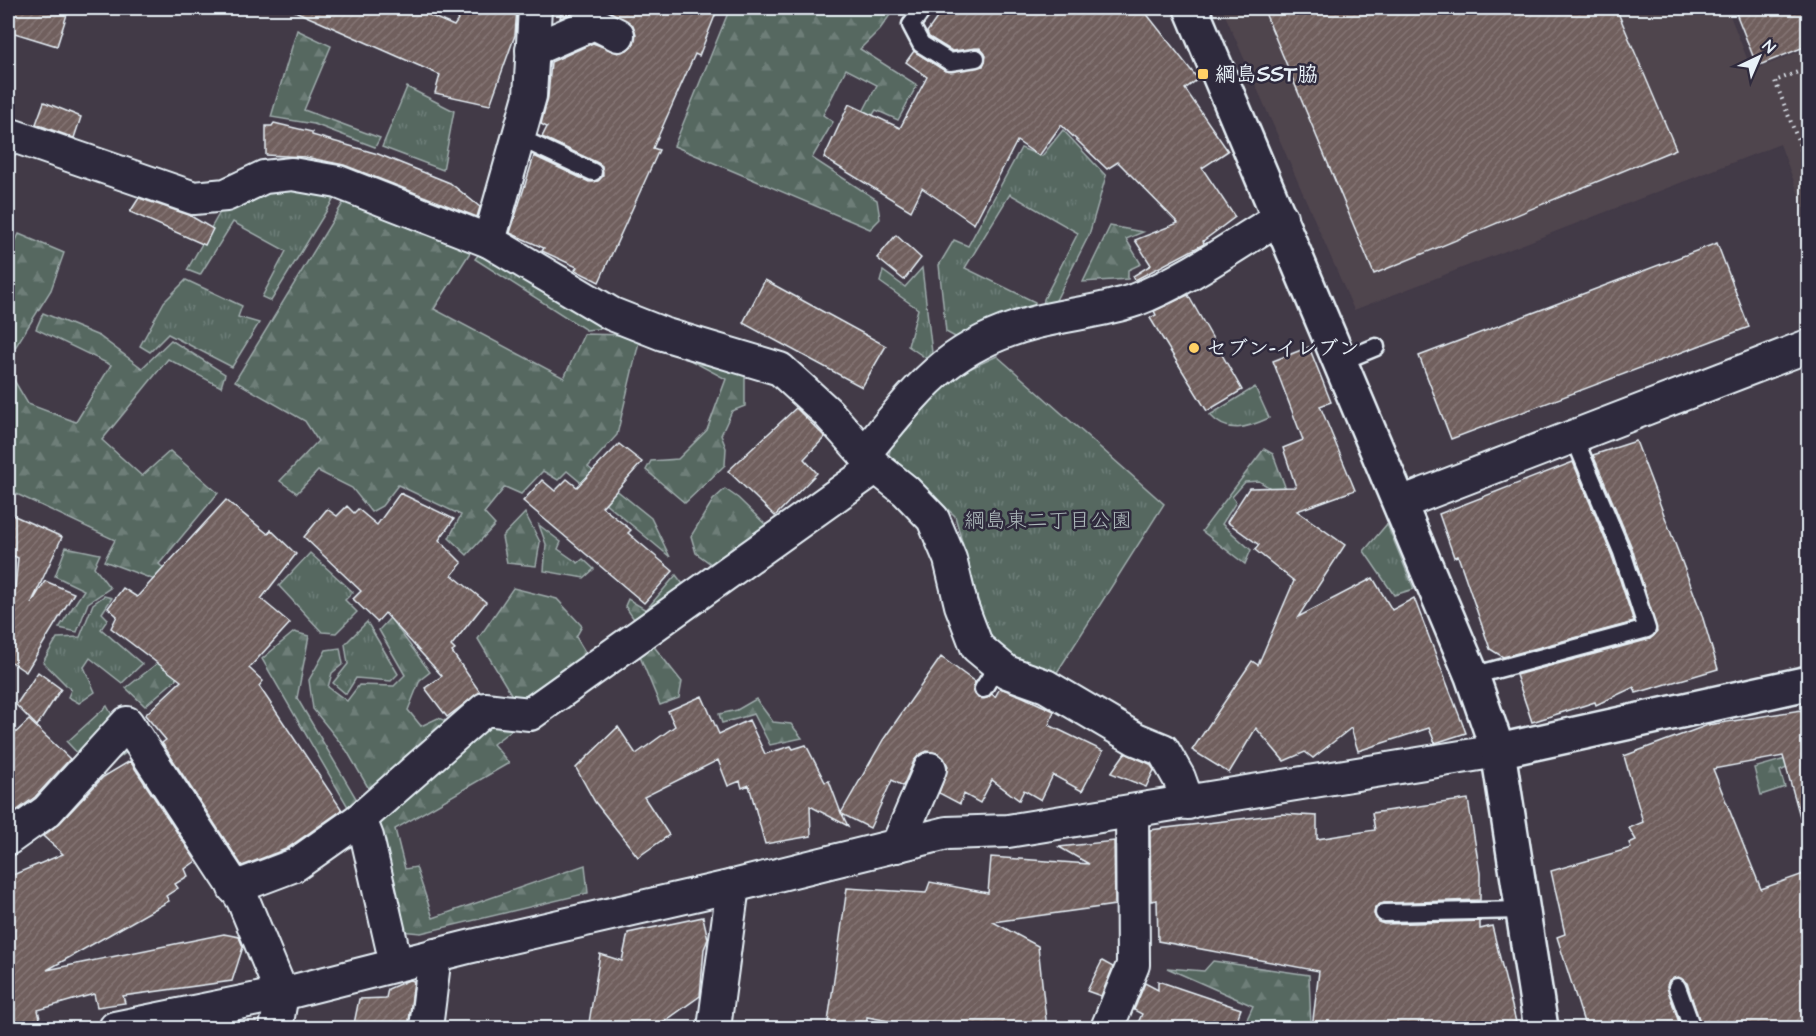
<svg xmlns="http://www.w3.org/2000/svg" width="1816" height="1036" viewBox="0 0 1816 1036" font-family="'Architects Daughter','Klee One',sans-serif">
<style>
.built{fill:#50454e}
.grass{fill:url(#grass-tufts);stroke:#9facac;stroke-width:1.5}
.forest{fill:url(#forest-firs);stroke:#9facac;stroke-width:1.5}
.building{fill:url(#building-hatch);stroke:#e8f1f8;stroke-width:1.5}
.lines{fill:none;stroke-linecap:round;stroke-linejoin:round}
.lane-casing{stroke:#e8f1f8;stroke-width:21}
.street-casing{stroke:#e8f1f8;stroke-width:36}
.secondary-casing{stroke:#e8f1f8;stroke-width:38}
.path{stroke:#e8f1f8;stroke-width:4;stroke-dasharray:1.5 4.5;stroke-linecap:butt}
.lane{stroke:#2f2a3d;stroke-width:16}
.street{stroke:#2f2a3d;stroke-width:32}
.secondary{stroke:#2f2a3d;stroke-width:33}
.poi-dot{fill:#ffd166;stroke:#2f2a3d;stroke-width:2}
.labels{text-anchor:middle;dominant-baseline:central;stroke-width:5;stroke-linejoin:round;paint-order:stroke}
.poi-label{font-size:21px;font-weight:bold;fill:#e8f1f8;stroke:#2f2a3d;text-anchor:start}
.park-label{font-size:21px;fill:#aebabc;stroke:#2f2a3d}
</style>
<defs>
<pattern id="grass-tufts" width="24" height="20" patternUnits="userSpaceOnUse" patternTransform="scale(1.5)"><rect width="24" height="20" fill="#566861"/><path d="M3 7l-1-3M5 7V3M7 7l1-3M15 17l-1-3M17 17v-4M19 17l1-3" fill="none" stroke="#6e7e78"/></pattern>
<pattern id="forest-firs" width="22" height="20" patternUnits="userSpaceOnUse" patternTransform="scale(1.5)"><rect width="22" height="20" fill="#566861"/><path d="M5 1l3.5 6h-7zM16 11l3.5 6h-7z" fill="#6e7e78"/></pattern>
<pattern id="building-hatch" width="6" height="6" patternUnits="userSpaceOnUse" patternTransform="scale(1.5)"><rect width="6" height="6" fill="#705f5d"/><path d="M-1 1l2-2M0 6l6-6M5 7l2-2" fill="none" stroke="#847675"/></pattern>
</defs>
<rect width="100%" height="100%" fill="#423a47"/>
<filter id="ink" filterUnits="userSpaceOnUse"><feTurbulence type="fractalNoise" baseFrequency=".0167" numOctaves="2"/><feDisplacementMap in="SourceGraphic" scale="12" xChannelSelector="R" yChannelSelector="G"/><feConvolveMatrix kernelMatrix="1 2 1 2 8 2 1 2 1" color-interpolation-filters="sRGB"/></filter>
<g filter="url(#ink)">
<polygon class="built" points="1222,8 1727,8 1752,71 1808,48 1808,219 1780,144 1354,310"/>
<g class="grass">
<polygon points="407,87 454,111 443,170 382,147"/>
<polygon points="1063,130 1106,176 1089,235 1053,306 1043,306 1044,299 1078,233 1010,194 965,268 1035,302 1035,311 957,338 946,332 939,265 954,240 968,246 1021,148 1042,156"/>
<polygon points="266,186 335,197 271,301 262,297 286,251 233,222 200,275 187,270 223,207"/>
<polygon points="479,254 617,327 586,330 475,259"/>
<polygon points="922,268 932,353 926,358 908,346 918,309 880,282 883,271 905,287"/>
<polygon points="186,280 242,306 238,317 259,323 232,367 168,334 150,352 140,346 164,302"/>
<polygon points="997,356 1164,504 1056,674 1003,652 987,633 955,516 889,455 892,440 952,377"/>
<path d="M 1255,387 L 1269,418 C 1247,428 1228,435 1210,415 Z"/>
<polygon points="1387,524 1414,589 1394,595 1364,551"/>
<polygon points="539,525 561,542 558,549 578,563 583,559 594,569 584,578 544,571 546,544"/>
<polygon points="310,553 353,592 345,600 357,612 336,633 322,632 279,586"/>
<polygon points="104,596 112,598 102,613 108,619 101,629 142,664 122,683 90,658 84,667 95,692 79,703 68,697 71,690 43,662 57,638 80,637 93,604"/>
<polygon points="367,622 398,674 391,681 356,678 346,694 333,683 348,664 345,644"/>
</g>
<g class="forest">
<polygon points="730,8 895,8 880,29 860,49 917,85 898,120 876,110 864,128 856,125 877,85 846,69 823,115 833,122 812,158 877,200 880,219 870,229 674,146"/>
<polygon points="297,30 331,46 304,110 380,138 375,147 314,124 271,117"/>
<polygon points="348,195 471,251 434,309 564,378 584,334 626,335 639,342 617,435 588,467 651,518 670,557 567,471 558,480 543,471 521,494 505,487 484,513 495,525 467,555 449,538 461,515 398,485 382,506 371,512 352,488 318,471 297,493 280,481 318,441 305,421 235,381"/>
<polygon points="1110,226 1143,232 1126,239 1141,264 1128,270 1128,279 1083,282"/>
<polygon points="19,234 64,253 51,290 8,359 8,257"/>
<polygon points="43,313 99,336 142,368 171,340 225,374 221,387 168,359 102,440 142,476 170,451 218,493 159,564 174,579 163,583 104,561 115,540 8,490 8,370 28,404 76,422 111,365 36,329"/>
<polygon points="671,350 745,368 745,406 732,411 721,435 726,448 725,465 685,503 646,470 651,461 678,459 707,430 726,379"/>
<polygon points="1264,449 1273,454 1290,500 1259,481 1245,482 1232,497 1236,502 1222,524 1251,550 1245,564 1202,531"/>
<polygon points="725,489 738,498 769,528 714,566 696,553 691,536 713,500"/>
<polygon points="525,513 540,542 536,566 507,563 502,537"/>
<polygon points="66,547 100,554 94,567 110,588 88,603 77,632 59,628 84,590 55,576"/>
<polygon points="676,575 686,588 638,625 625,606 628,599 646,610"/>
<polygon points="513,588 557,599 582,626 576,637 587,655 531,699 514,699 478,639"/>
<polygon points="390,618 430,672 420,680 408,710 421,726 438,718 452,723 369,789 347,751 313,709 309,680 326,650 340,648 343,664 332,673 328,687 347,701 359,685 394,686 405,675 379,630"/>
<polygon points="294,632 309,636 297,698 357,800 348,807 262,659"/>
<polygon points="648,639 682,682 679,698 660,705 636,647"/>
<polygon points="164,658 181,675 145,706 126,688"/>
<polygon points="756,699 773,722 791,724 802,738 770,745 754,714 722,723 719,714 737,710"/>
<polygon points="107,706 131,749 97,774 67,742"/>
<polygon points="490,718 522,722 493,744 509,763 395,829 405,869 416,867 433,918 585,865 588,893 421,933 400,931 378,828 390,801"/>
<polygon points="1796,756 1798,763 1780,771 1785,787 1761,795 1754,768"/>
<polygon points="1213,961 1309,975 1311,1028 1243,1028 1253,1006 1167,968 1204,971"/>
</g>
<g class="building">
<polygon points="8,8 69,8 57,46 8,31"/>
<polygon points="288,8 413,8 454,26 464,11 476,13 477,8 517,8 515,35 490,105 435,93 440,75"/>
<polygon points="562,8 585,8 560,18"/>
<polygon points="603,8 718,8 699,56 695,54 653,148 659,150 599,282 575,270 577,267 542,251 544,248 510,233 534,156 589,182 598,181 603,176 602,166 598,163 542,137 547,127 541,124 548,97 551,62 593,43 618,53 627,50 634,44 636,34 633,25"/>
<polygon points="944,8 1142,8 1198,79 1185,89 1228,151 1202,168 1235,217 1203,241 1204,244 1135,280 1133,276 1151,265 1135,240 1178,223 1118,162 1107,169 1061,125 1039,156 1017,141 974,224 922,188 911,211 824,158 849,104 900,128 927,77 906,62 914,51 945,71 983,66 986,56 980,48 952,51 929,37 927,32"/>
<polygon points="1263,8 1616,8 1676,149 1374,274"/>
<polygon points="1734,8 1809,8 1809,45 1757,66"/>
<polygon points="44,102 81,117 74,138 36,124"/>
<polygon points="274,123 312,132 312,135 378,154 450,183 480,207 477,217 344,165 305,157 266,155 266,126 272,126"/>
<polygon points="139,198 189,215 213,229 205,245 130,212"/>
<polygon points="896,235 921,258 904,280 877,258"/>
<polygon points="1717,243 1749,327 1451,439 1419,356"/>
<polygon points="765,280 886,346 862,387 743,323"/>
<polygon points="1188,295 1242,390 1207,411 1150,318 1156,315 1154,311"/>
<polygon points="1309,347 1331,402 1320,406 1355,490 1297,511 1345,545 1298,617 1373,578 1392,610 1414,598 1466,733 1435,743 1429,728 1358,751 1351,728 1313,758 1305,752 1284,761 1256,728 1229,773 1192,750 1252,661 1258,665 1294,581 1255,550 1259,545 1227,522 1249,488 1296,487 1283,448 1303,440 1273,361"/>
<polygon points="796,408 825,437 804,459 817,473 775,516 728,471"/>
<polygon points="1636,441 1701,612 1718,669 1636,693 1634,687 1596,705 1595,702 1532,722 1516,675 1650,639 1657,632 1632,548 1593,455"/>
<polygon points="619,444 642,462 602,507 631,530 628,533 673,571 644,603 523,501 542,480 555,491 567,479 577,487"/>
<polygon points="1573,462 1612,556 1634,622 1503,657 1490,649 1458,556 1454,557 1439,514"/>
<polygon points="400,493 454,519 439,540 462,563 452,575 486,602 451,646 455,650 452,652 480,692 447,717 425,688 442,676 385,613 377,622 353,599 361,591 304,537 327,509 337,516 347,506 354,513 358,509 377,525"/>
<polygon points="226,500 268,534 271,530 296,554 261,599 290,623 249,668 263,681 259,686 342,810 286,849 242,866 162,743 166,740 145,715 181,681 111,628 117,616 108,608 123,588 137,597"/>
<polygon points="8,513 62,537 31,604 45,581 74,593 26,672 8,660 18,558 8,553"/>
<polygon points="941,657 975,682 973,689 978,698 987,698 992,694 995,697 1000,688 1021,696 1054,711 1049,725 1103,751 1082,791 1053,775 1041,800 1024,790 1019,800 992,780 980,803 964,794 960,804 939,793 948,766 944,758 938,753 927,751 919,755 914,761 903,786 892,780 870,828 842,814 848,826 810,806 811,836 765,844 749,785 742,788 740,781 728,786 718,760 644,797 669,835 638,857 595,802 576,768 618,727 636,754 675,726 668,711 702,696 719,734 749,720 765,754 791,746 793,749 806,745 825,782 829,781 841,813 883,740"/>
<polygon points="38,672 61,689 37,726 16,705"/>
<polygon points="1801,710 1809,723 1809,819 1801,820 1783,756 1713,769 1761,889 1809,872 1809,1029 1702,1029 1687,983 1678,977 1669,980 1667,986 1681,1029 1586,1029 1557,937 1565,934 1551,871 1631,848 1629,843 1636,840 1629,828 1643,822 1624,756 1708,725"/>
<polygon points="29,720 70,759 35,797 16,811 8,803 8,740"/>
<polygon points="1125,753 1150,764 1154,770 1146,787 1111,773"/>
<polygon points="130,761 196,861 185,869 188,876 175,884 178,888 166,896 169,901 47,970 224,934 239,937 243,947 232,981 123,996 125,1003 97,1007 94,994 38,1010 41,1023 8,1029 8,877 63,854 43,836 60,823 103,777"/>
<polygon points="1468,799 1480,873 1480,900 1384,903 1375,907 1374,914 1378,922 1384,924 1480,921 1480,929 1492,926 1516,1022 1470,1029 1312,1028 1319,971 1158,941 1157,900 1151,901 1150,830 1282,814 1317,816 1317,839 1375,830 1372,813"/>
<polygon points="1114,841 1115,905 993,922 1038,946 1047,1029 932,1029 867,1017 866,1029 827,1029 847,888 926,893 930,882 988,893 991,857 1089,864 1059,847"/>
<polygon points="703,917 708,939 704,949 700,996 654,1029 588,1029 600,954 622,961 628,933"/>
<polygon points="1102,961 1113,967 1101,996 1087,991"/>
<polygon points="409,980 414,981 408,1029 353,1029 359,999 386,998 388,989"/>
<polygon points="1158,981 1241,1009 1233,1029 1135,1029 1142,1014 1134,1010 1145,983 1158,990"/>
</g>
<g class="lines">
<defs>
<g id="lane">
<polyline points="924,8 911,25 921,44 950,62 976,58"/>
<polyline points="518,137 593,172"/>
<polyline points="1342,361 1376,347"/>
<polyline points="1472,676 1647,629 1622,552 1574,437"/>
<polyline points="983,689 998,665"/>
<polyline points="1384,913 1523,910"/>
<polyline points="1677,987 1692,1028"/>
</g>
<g id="street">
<polyline points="532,50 594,23 618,35"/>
<polyline points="8,134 194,198 226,195 264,177 292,174 338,182 489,241 612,314 663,334 780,369 827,412 876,467 906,491 933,519 950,559 961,605 977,647 1007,672 1046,686 1136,739 1163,750 1179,778 1188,803"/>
<polyline points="489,241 530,96 535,8"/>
<path d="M 864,454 C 919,388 948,344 1037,322 C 1069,314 1104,311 1135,300 C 1187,280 1234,245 1281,217"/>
<polyline points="1401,503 1808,346"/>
<polyline points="8,839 47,811 127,723 243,900 282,994 276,1028"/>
<polyline points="897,846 930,769"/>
<polyline points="234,888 295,865 360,819"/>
<polyline points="396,964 367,837 360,819 485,709 530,714 876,467"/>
<polyline points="115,1028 282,994 468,947 733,886 947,833 1008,831 1498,751"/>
<polyline points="426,1028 435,955"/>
<polyline points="714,1028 733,886"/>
<polyline points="1107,1028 1133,965 1132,811"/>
</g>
<g id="secondary">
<polyline points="1191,8 1472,676 1498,751 1541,1028"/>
<polyline points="1498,751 1808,683"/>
</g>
</defs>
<use href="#lane" class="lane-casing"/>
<use href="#street" class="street-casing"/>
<use href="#secondary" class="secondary-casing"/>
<polyline class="path" points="1808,68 1775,81 1808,166"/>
<use href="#lane" class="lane"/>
<use href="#street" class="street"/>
<use href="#secondary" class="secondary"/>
</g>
</g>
<g class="poi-dot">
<rect x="1197" y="68" width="12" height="12" rx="3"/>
<circle cx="1194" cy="348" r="6"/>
</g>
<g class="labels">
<g class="poi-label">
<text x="1215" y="74">綱島SST脇</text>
<text x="1206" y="348">セブン-イレブン</text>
</g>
<g class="park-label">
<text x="1048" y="520">綱島東二丁目公園</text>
</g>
</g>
<rect width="1816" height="1036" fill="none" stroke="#2f2a3d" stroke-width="30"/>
<rect x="15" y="15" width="1786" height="1006" fill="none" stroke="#e8f1f8" stroke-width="2" filter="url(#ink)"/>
<g transform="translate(1759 57) rotate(44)" stroke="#2f2a3d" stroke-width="4.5" paint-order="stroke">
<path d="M0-4.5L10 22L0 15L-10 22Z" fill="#e8f1f8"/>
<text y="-9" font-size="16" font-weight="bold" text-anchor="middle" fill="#e8f1f8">N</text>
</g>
</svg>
